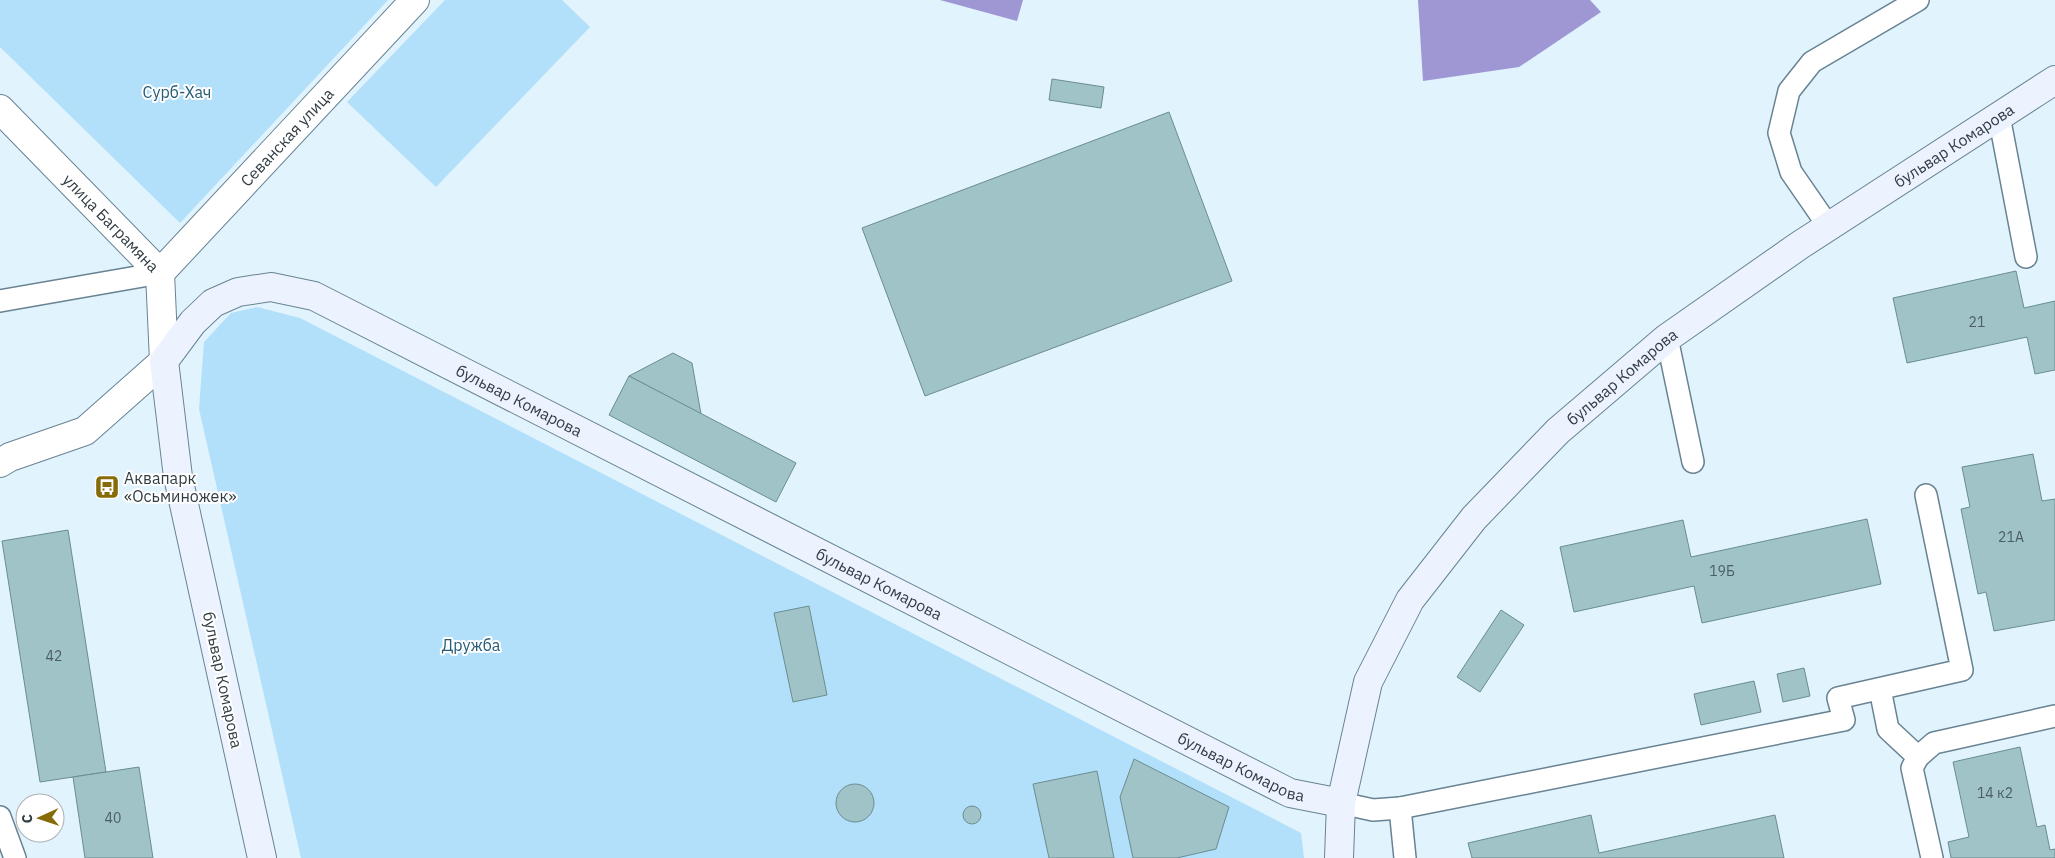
<svg xmlns="http://www.w3.org/2000/svg" width="2055" height="858" viewBox="0 0 2055 858" font-family="'IBM Plex Sans',sans-serif">
<style>
.green{fill:#b2dff9}
.water{fill:#9f96d4}
.building{fill:#9fc3c7;stroke:#6a8d91}
.lines{fill:none;stroke-linecap:round;stroke-linejoin:round}
.lane-casing{stroke:#688393;stroke-width:24}
.street-casing{stroke:#688393;stroke-width:30}
.secondary-casing{stroke:#688393;stroke-width:30}
.lane{stroke:#fff;stroke-width:21}
.street{stroke:#fff;stroke-width:28}
.secondary{stroke:#ecf3ff;stroke-width:28}
.labels{text-anchor:middle;dominant-baseline:central;stroke-width:4;stroke-linejoin:round;paint-order:stroke}
.number-label{font-size:14px;fill:#4c5e64}
.park-label{font-size:16px;fill:#265c77;stroke:#fff}
.street-label{font-size:16px;fill:#313d43;stroke:#fff}
.poi-label{font-size:16px;fill:#313d43;stroke:#fff;text-anchor:start}
</style>
<rect width="100%" height="100%" fill="#e1f3fd"/>
<g class="green">
<polygon points="0,0 388,0 180,223 0,47"/>
<polygon points="445,0 562,0 590,27 436,187 347,102"/>
<polygon points="257,307 300,318 1301,833 1304,858 301,858 199,409 204,342 231,313"/>
</g>
<g class="water">
<polygon points="940,0 1023,0 1017,21"/>
<polygon points="1418,0 1590,0 1601,12 1519,67 1423,81"/>
</g>
<g class="building">
<polygon points="1052,79 1104,87 1101,108 1049,100"/>
<polygon points="1169,112 1232,281 925,396 862,228"/>
<polygon points="2016,271 2024,308 2055,301 2055,370 2035,374 2027,337 1907,363 1893,298"/>
<polygon points="673,353 692,363 701,414 629,376"/>
<polygon points="629,376 796,463 776,502 609,415"/>
<polygon points="2033,454 2042,501 2055,499 2055,620 1994,631 1986,592 1978,594 1961,509 1970,507 1962,467"/>
<polygon points="1867,519 1881,584 1702,623 1694,586 1574,612 1560,547 1683,520 1691,557"/>
<polygon points="68,530 106,772 40,782 2,541"/>
<polygon points="809,606 827,695 793,702 774,613"/>
<polygon points="1501,610 1524,625 1480,692 1457,677"/>
<polygon points="1804,668 1810,696 1783,702 1777,674"/>
<polygon points="1754,681 1761,712 1701,725 1694,694"/>
<polygon points="2020,747 2037,827 2045,825 2050,850 2055,849 2055,858 1951,858 1948,842 1969,837 1953,762"/>
<polygon points="1134,759 1229,807 1216,849 1177,858 1133,858 1120,797"/>
<polygon points="139,767 153,858 85,858 73,777"/>
<polygon points="1097,771 1114,858 1049,858 1033,784"/>
<circle cx="855" cy="803" r="19"/>
<circle cx="972" cy="815" r="9"/>
<polygon points="1591,815 1599,853 1775,815 1784,858 1472,858 1468,843"/>
</g>
<g class="lines">
<defs>
<g id="lane">
<polyline points="1999,116 2026,257"/>
<polyline points="1829,227 1791,172 1779,133 1789,91 1812,62 1918,0"/>
<polyline points="0,301 160,273"/>
<polyline points="1667,338 1693,462"/>
<polyline points="1880,689 1888,729 1918,757"/>
<polyline points="1341,803 1373,810 1400,808 1844,720 1838,698 1962,670 1926,495"/>
<polyline points="1400,808 1405,858"/>
<polyline points="0,817 15,858"/>
<polyline points="1932,858 1912,768 1918,757 1934,743 2055,716"/>
</g>
<g id="street">
<path id="s1" d="M 0,109 L 160,273 L 164,361 L 85,431 L 10,457 L 0,463"/>
<path id="s2" d="M 160,273 L 415,0"/>
</g>
<g id="secondary">
<path id="s3" d="M 262,858 L 178,477 L 164,361 L 193,322 L 213,303 L 238,292 L 271,287 L 314,296 L 1290,793 L 1341,803"/>
<path id="s4" d="M 1339,858 L 1341,803 L 1368,682 L 1410,600 L 1474,518 L 1558,431 L 1667,338 L 1800,245 L 2055,80"/>
</g>
</defs>
<use href="#lane" class="lane-casing"/>
<use href="#street" class="street-casing"/>
<use href="#secondary" class="secondary-casing"/>
<use href="#lane" class="lane"/>
<use href="#street" class="street"/>
<use href="#secondary" class="secondary"/>
</g>
<defs>
<symbol id="bus-square" viewBox="-11 -11 22 22"><rect x="-9" y="-9" width="18" height="18" rx="4" fill="#866b07" stroke="#fff"/><path d="M-5-6H5V4H4V6H2V4H-2V6H-4V4H-5ZM-3.5-4V0h7V-4ZM-3.5 1.2v1.5H-2V1.2ZM2 1.2v1.5H3.5V1.2Z" fill="#fff"/></symbol>
</defs>
<g fill-rule="evenodd">
<use href="#bus-square" x="93" y="473" width="28" height="28"/>
</g>
<g class="labels">
<g class="number-label">
<text x="1977" y="322">21</text>
<text x="2011" y="537">21А</text>
<text x="1722" y="571">19Б</text>
<text x="54" y="656">42</text>
<text x="1995" y="793">14 к2</text>
<text x="113" y="818">40</text>
</g>
<g class="park-label">
<text x="177" y="92">Сурб-Хач</text>
<text x="471" y="645">Дружба</text>
</g>
<g class="street-label">
<text stroke="none"><textPath href="#s2" startOffset="186">Севанская улица</textPath></text>
<text stroke="none"><textPath href="#s4" startOffset="985">бульвар Комарова</textPath></text>
<text stroke="none"><textPath href="#s1" startOffset="159">улица Баграмяна</textPath></text>
<text stroke="none"><textPath href="#s4" startOffset="580">бульвар Комарова</textPath></text>
<text stroke="none"><textPath href="#s3" startOffset="918">бульвар Комарова</textPath></text>
<text stroke="none"><textPath href="#s3" startOffset="1322">бульвар Комарова</textPath></text>
<text transform="translate(223 680) rotate(78)">бульвар Комарова</text>
<text stroke="none"><textPath href="#s3" startOffset="1728">бульвар Комарова</textPath></text>
</g>
<g class="poi-label">
<text x="124" y="478">Аквапарк<tspan x="124" dy="18">«Осьминожек»</tspan></text>
</g>
</g>
<g transform="translate(40 818) rotate(267)"><circle r="24" fill="#ffffff" stroke="#adb1b4"/>
<path d="M0-4L9 19L0 12L-9 19Z" fill="#866b07"/>
<text y="-8" font-size="14" font-weight="bold" text-anchor="middle" fill="#313d43">С</text>
</g>
</svg>
